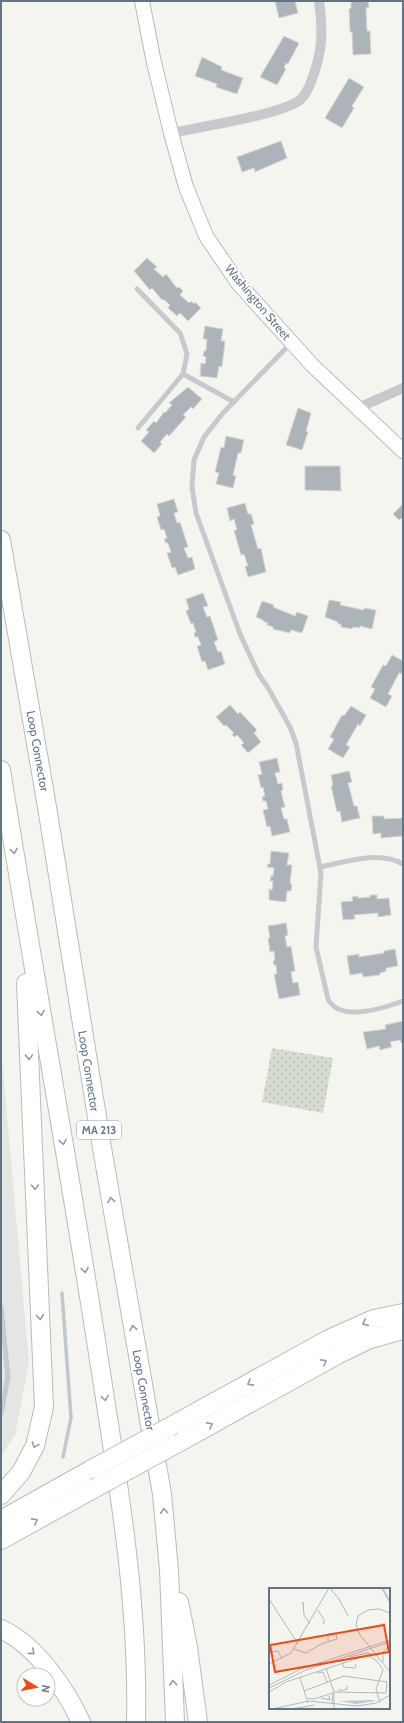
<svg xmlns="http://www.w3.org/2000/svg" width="404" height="1723" viewBox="0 0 404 1723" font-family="Cabin,sans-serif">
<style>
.built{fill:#e5e6e4}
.park{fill:url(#park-dots)}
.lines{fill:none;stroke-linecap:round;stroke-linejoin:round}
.stream{stroke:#bdc9ce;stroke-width:3.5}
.building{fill:#acb4b9;stroke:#d6d6d3}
.secondary-casing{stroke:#b6bbc0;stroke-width:16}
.highway-casing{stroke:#b8bbbe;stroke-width:20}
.lane{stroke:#c7cacd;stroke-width:5}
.street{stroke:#c7cacd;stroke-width:10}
.secondary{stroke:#fff;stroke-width:14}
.highway{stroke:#fff;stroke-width:18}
.highway-bridge-casing{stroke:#b8bbbe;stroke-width:20;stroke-linecap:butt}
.highway-bridge{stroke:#fff;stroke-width:18}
.oneway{stroke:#909ea9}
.labels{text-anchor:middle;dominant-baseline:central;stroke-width:4;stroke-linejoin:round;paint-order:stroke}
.shield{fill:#fff;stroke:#909ea9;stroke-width:1}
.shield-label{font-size:11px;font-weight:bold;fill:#617484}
.street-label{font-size:12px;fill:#617484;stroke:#fff}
.inset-river{fill:none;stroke:#bdc9ce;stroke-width:2}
.inset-road{fill:none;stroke:#b1b9be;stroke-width:1}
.view{fill:#f34a12;fill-opacity:0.15;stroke:#f34a12;stroke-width:2}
.inset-edge{fill:none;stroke:#617484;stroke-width:2}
</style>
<defs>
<pattern id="park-dots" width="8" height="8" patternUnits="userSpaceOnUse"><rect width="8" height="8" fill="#d5ddd1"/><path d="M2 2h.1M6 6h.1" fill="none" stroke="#b0b8af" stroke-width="1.8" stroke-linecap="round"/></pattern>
</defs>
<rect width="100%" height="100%" fill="#f5f5f0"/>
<polygon class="built" points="1,1047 29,1363 15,1435 1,1456"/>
<polygon class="park" points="272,1048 333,1058 323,1113 262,1102"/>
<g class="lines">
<polyline class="stream" points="62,1293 71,1418 63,1457"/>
</g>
<g class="building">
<polygon points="275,1 295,1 298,13 279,18"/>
<polygon points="351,1 368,1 369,7 366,8 367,31 370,31 371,54 353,55 352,32 350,32 349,9 351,8"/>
<polygon points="284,36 299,43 288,64 286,63 284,68 286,69 277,85 260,77"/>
<polygon points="202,57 222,67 221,70 243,78 237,94 216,87 217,84 195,76"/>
<polygon points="349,78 364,87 352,106 354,108 342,128 325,118"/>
<polygon points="281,141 287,158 255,172 254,168 242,172 237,157"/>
<polygon points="147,258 157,267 154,269 163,277 166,274 177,288 179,287 183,291 180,295 189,303 191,301 194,304 195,302 201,308 188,321 180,313 177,316 168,308 170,305 163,299 162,300 152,288 150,290 134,271"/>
<polygon points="205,326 223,329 221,341 225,341 222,367 219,366 217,378 200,376 201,363 205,364 206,357 203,356 204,351 206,351 207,339 203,339"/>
<polygon points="188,387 202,399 193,409 191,407 183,415 186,417 169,436 167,434 160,442 162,444 154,453 141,441 149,432 146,430 154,421 156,423 164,412 165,413 172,405 169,403"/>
<polygon points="298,408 311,413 306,431 308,432 302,450 286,445"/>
<polygon points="226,436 244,440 241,453 238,453 233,475 236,476 233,488 216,484 219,473 215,472 221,447 224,448"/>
<polygon points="305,466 340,466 341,491 305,490"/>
<polygon points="174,499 178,512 174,513 177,523 180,522 188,547 184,548 188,558 192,557 195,569 178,575 175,567 172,568 167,553 171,552 168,543 166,543 164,539 167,538 164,529 161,530 157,517 160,516 157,504"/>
<polygon points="245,503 248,514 251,514 254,524 251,525 258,549 261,548 266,572 248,577 245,566 248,566 244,554 241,555 234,530 237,530 234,519 230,521 227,508"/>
<polygon points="403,504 403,517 399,520 393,514"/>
<polygon points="203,593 208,606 203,607 207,617 210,616 218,640 214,642 218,652 221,651 225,664 208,670 205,661 202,662 197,646 201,645 198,637 195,637 194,633 196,632 193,623 191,624 186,611 189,609 186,599"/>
<polygon points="329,600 341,602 340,605 364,610 364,608 376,610 372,629 360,626 360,628 353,627 352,629 341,627 341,624 338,624 338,622 325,617"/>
<polygon points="262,601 274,605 273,607 295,616 297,612 308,616 302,633 291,630 290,633 273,629 273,627 267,625 268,623 263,621 263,620 256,617"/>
<polygon points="392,655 403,661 403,670 401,674 399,673 388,694 392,696 386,707 370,698 375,689 371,687 383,665 386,666"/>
<polygon points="230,705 238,714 240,712 257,730 254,733 261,742 248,753 241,745 244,743 237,735 235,737 232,735 234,733 226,725 224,726 216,717"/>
<polygon points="351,706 366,715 360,726 358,724 346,745 350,747 343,758 328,749 334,739 330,737 342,715 344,716"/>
<polygon points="277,758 280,772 275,773 278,784 282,783 283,790 281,791 285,807 281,808 284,819 287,819 290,832 272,836 270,826 267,827 263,810 268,809 266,801 263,801 262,797 265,796 263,787 261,788 258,775 262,774 259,762"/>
<polygon points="349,771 352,782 348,783 354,806 357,806 360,818 342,822 340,811 337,812 331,786 333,786 331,775"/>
<polygon points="372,816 384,816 384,819 403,818 403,836 381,838 381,833 373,834"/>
<polygon points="271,851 289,853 287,865 292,865 290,884 292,884 291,891 287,891 286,902 269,900 269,889 272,890 273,881 270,881 271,876 273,876 274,868 267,867 268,864 270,864"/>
<polygon points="370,895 377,895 377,899 389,898 391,915 378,917 378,913 354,915 355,919 343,920 341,902 353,901 352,897 358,896 358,898 370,897"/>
<polygon points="286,923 288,935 285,936 287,947 291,946 295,971 291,972 293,983 298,982 300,995 279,999 274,974 277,974 276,965 274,965 273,961 275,960 274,951 270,952 268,938 270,938 268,926"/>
<polygon points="395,949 398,966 386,968 386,971 380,973 380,975 363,977 362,973 350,975 347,956 359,954 359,957 384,953 384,951"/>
<polygon points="403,1021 403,1042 401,1043 400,1040 390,1042 392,1047 380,1050 379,1046 367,1049 363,1032 386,1029 385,1025"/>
</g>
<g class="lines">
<defs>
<polyline id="secondary" points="142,1 153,58 171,133 186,187 206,236 238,283 312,365 403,451"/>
<g id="highway">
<polyline points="1,540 47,807 102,1148 162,1494 169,1570 175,1722"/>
<path d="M 1,770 C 32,963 67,1155 97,1347 C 116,1471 139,1596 136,1722"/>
<polyline points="173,1425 329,1339 374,1319 403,1313"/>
<polyline points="176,1444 337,1355 370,1339 403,1330"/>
<polyline points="1,1495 21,1472 35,1446 44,1407 26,983"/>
<polyline points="1,1520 92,1469"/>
<polyline points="1,1540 95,1488"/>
<polyline points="179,1602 188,1647 198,1722"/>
<path d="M 1,1629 C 36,1645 65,1688 81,1722"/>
</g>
</defs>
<use href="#secondary" class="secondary-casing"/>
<use href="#highway" class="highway-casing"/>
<g class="lane">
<polyline points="137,289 180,333 187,354 183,374 234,402"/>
<path d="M 291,343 L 223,413 L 204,437 L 194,460 L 192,487 L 196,513 L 240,634 L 259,675 L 267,686 L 290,727 L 296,743 L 321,873 L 316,947 L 328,999 C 340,1023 384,1008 403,1001"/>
<polyline points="138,428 183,374"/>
<path d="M 320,867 C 345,862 379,850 403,864"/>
<polyline points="1,1307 8,1377 1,1413"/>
</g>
<g class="street">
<path d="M 171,133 C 200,127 280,115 300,100 C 306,95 310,85 312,79 C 323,50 323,31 319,1"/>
<polyline points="358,408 403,388"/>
</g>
<use href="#secondary" class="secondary"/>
<use href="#highway" class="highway"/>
<defs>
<g id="highway-bridge">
<polyline points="92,1469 173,1425"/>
<polyline points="95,1488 176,1444"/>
</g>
</defs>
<use href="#highway-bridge" class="highway-bridge-casing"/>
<use href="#highway-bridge" class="highway-bridge"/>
</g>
<defs><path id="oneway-chevron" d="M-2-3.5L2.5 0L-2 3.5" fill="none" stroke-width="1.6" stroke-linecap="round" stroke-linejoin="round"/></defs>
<g class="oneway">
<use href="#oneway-chevron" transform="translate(14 851) rotate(81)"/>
<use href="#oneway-chevron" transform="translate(41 1013) rotate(80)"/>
<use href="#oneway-chevron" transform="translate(29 1057) rotate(88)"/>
<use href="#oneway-chevron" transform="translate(63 1142) rotate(80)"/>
<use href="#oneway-chevron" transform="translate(35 1187) rotate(88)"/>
<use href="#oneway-chevron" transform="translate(111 1200) rotate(-100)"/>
<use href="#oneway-chevron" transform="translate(85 1270) rotate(80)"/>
<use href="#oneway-chevron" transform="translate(40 1317) rotate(85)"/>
<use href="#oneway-chevron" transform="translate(365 1323) rotate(156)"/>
<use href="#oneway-chevron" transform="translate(133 1328) rotate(-100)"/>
<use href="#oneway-chevron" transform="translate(324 1362) rotate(-29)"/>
<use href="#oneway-chevron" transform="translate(250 1383) rotate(151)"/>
<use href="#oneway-chevron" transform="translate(105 1398) rotate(81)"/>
<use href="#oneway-chevron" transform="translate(210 1425) rotate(-29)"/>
<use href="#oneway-chevron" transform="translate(35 1445) rotate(111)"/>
<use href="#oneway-chevron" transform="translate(164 1511) rotate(-95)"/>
<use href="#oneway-chevron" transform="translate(35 1521) rotate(-29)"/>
<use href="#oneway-chevron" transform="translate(32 1652) rotate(41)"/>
<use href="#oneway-chevron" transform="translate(173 1683) rotate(-93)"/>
</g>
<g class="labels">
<rect class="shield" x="77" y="1121" width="44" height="18" rx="3"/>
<g class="shield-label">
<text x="99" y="1130">MA 213</text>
</g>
<g class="street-label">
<text transform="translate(258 302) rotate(50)">Washington Street</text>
<text transform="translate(38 751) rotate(80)">Loop Connector</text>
<text transform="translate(89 1071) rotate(81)">Loop Connector</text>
<text transform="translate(144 1390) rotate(80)">Loop Connector</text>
</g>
</g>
<g transform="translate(269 1588)">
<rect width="121" height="121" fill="#f5f5f0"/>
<path d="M 71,113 L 104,112 L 106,113 L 87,116 Z" fill="#bdc9ce"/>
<path class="inset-river" d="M 113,0 L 121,14"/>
<path class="inset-road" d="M 61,0 L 70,11 L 79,28M 0,11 L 29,56M 34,17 L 34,14 L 35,27 L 41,36M 49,22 L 54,30 L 55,32 L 55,35 L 54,36 L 55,34M 121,25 L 110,21 L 99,22 L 89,28 L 87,37 L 91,47 L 121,84M 25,61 L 37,65 L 52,56 L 68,51 L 67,45 L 59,46 L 59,53M 0,64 L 9,63 L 13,71M 80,69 L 98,65 L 105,67M 114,74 L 114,64 L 121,57M 74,75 L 74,79 L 86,80 L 87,76M 0,76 L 22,65 L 60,0M 57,80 L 65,104 L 65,121M 48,85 L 54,84 L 58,94M 31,90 L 39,115M 0,97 L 32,81 L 121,52M 0,100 L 37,82 L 121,54M 35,103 L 75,88 L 118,94 L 117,105 L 65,104M 0,104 L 17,94 L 99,67 L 108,73 L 114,82 L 107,101 L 111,115M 69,104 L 71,101 L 73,103 L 78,101 L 78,98M 39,110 L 45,111 L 64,105M 52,110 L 61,112 L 60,108M 63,116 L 64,104M 3,121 L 40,113 L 88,118 L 107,115 L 121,107M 22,121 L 46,117"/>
<path class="view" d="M 115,37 L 120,64 L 6,84 L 1,57 Z"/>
<rect width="121" height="121" class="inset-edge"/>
</g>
<rect width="404" height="1723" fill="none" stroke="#617484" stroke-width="4"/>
<g transform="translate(36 1687) rotate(100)"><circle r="19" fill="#ffffff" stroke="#c0c7ce"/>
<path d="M0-3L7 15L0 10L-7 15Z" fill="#f34a12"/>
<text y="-6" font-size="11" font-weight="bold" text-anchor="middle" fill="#617484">N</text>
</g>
</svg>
